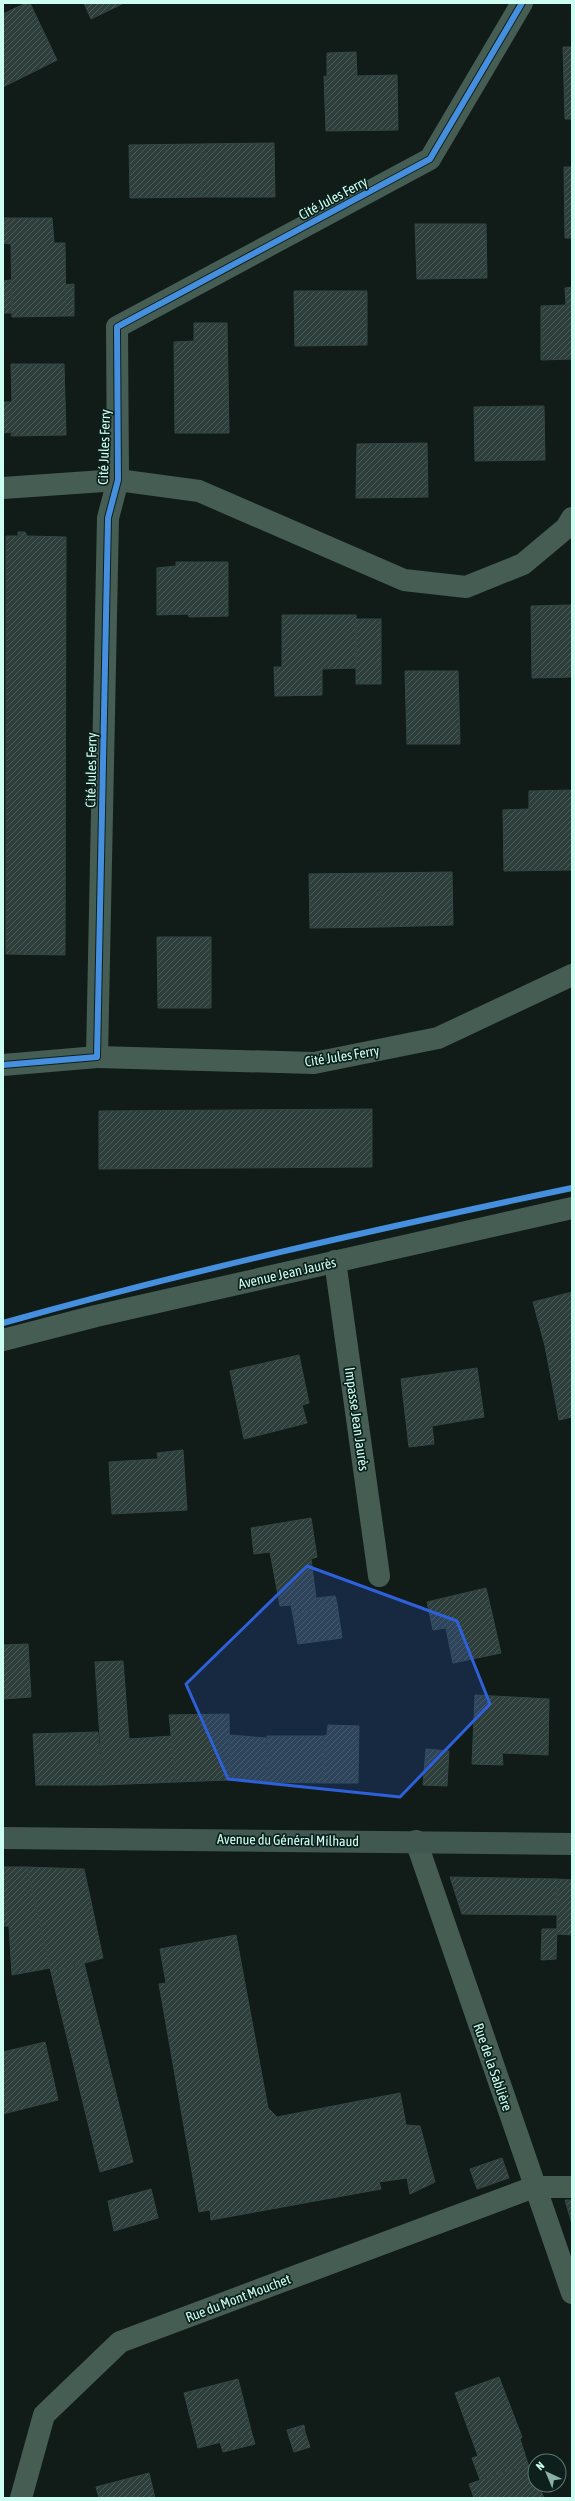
<svg xmlns="http://www.w3.org/2000/svg" width="575" height="2501" viewBox="0 0 575 2501" font-family="'Asap Condensed',sans-serif">
<style>
.building{fill:url(#building-hatch);stroke:#334742}
.lines{fill:none;stroke-linecap:round;stroke-linejoin:round}
.minor{stroke:#465d54;stroke-width:22}
.tertiary{stroke:#465d54;stroke-width:22}
.secondary{stroke:#405850;stroke-width:22}
.cycleway-casing{stroke:#0d201c;stroke-width:8}
.cycleway{stroke:#468fdf;stroke-width:6}
.marked{fill:#2e60da;fill-opacity:0.2;stroke:#2e60da;stroke-width:3;stroke-linejoin:round}
.labels{text-anchor:middle;dominant-baseline:central;stroke-width:3.5;stroke-linejoin:round;paint-order:stroke}
.street-label{font-size:14px;fill:#ccfff1;stroke:#0d201c}
</style>
<defs>
<pattern id="building-hatch" width="6" height="6" patternUnits="userSpaceOnUse"><rect width="6" height="6" fill="#2e3e3a"/><path d="M-1 1l2-2M0 6l6-6M5 7l2-2" fill="none" stroke="#4b5b57"/></pattern>
</defs>
<rect width="100%" height="100%" fill="#111c19"/>
<g class="building">
<polygon points="26,3 30,3 57,60 3,87 3,14"/>
<polygon points="84,3 124,3 91,19"/>
<polygon points="563,47 572,47 572,119 565,119"/>
<polygon points="356,52 357,76 397,75 398,130 326,131 324,76 327,77 327,53"/>
<polygon points="274,143 275,197 202,197 201,144"/>
<polygon points="201,144 202,197 130,198 129,145"/>
<polygon points="564,167 572,167 572,238 565,238"/>
<polygon points="3,218 52,218 54,243 65,243 66,316 12,317 11,244 3,243"/>
<polygon points="415,224 486,224 487,278 417,279"/>
<polygon points="11,280 12,313 3,313 3,281"/>
<polygon points="74,284 74,316 66,316 65,285"/>
<polygon points="572,287 572,359 541,360 541,306 566,305 565,288"/>
<polygon points="294,291 367,291 367,345 295,346"/>
<polygon points="194,323 227,323 229,433 175,433 174,342 194,341"/>
<polygon points="11,364 64,364 66,435 11,436 12,432 3,433 3,402 12,402"/>
<polygon points="544,406 545,460 475,461 474,407"/>
<polygon points="427,443 428,497 356,498 357,444"/>
<polygon points="18,532 25,532 27,536 66,537 65,955 6,954 6,536 18,536"/>
<polygon points="176,562 228,562 228,616 189,617 188,614 157,615 157,568 176,566"/>
<polygon points="572,605 572,677 532,678 531,606"/>
<polygon points="282,615 356,615 356,668 322,669 322,695 275,696 274,667 282,667"/>
<rect x="356" y="619" width="25" height="65"/>
<polygon points="405,671 458,671 460,744 407,744"/>
<polygon points="572,790 572,870 504,871 503,810 529,809 529,791"/>
<polygon points="452,872 453,925 382,927 381,873"/>
<polygon points="381,873 382,927 310,928 309,874"/>
<polygon points="157,937 211,937 211,1008 158,1008"/>
<polygon points="372,1109 372,1167 99,1169 99,1111"/>
<polygon points="572,1292 572,1417 559,1420 545,1346 533,1302"/>
<polygon points="299,1355 309,1403 302,1405 307,1423 244,1439 230,1371"/>
<polygon points="477,1368 484,1417 432,1426 434,1444 409,1447 401,1379"/>
<polygon points="183,1450 187,1510 112,1514 109,1462 158,1459 157,1453"/>
<polygon points="311,1518 317,1557 311,1559 316,1598 335,1596 337,1604 293,1615 291,1605 280,1606 270,1552 254,1554 251,1528"/>
<polygon points="486,1588 501,1653 453,1663 446,1628 433,1630 427,1602"/>
<polygon points="337,1604 342,1638 298,1644 293,1615"/>
<polygon points="28,1644 31,1697 3,1699 3,1645"/>
<polygon points="123,1661 129,1739 172,1736 176,1782 103,1785 95,1662"/>
<polygon points="475,1695 549,1699 548,1755 502,1753 503,1765 472,1764"/>
<polygon points="229,1714 230,1780 176,1782 169,1715"/>
<polygon points="328,1725 359,1726 358,1783 323,1783 324,1736 327,1735"/>
<polygon points="98,1732 103,1785 36,1785 33,1734"/>
<polygon points="230,1735 266,1738 266,1782 230,1780"/>
<polygon points="267,1736 324,1736 323,1783 266,1782"/>
<polygon points="426,1749 449,1751 447,1786 423,1785"/>
<polygon points="3,1867 27,1867 50,1968 12,1975 9,1926 3,1926"/>
<polygon points="27,1867 84,1869 103,1958 51,1972"/>
<polygon points="450,1877 557,1879 557,1915 462,1914"/>
<polygon points="557,1879 572,1880 572,1935 557,1934"/>
<polygon points="542,1929 557,1929 556,1959 541,1960"/>
<polygon points="236,1935 268,2108 277,2117 400,2093 406,2125 420,2126 435,2182 410,2194 407,2178 379,2182 381,2189 211,2220 210,2210 199,2212 159,1984 166,1983 160,1949"/>
<polygon points="84,1963 133,2162 100,2172 51,1972"/>
<polygon points="45,2042 58,2100 3,2114 3,2052"/>
<polygon points="502,2158 509,2178 477,2189 470,2169"/>
<polygon points="151,2189 158,2218 114,2231 108,2201"/>
<polygon points="565,2200 572,2200 572,2224"/>
<polygon points="499,2377 522,2437 520,2439 528,2464 480,2480 472,2458 478,2456 455,2393"/>
<polygon points="238,2379 252,2434 198,2448 184,2393"/>
<polygon points="304,2425 305,2432 289,2437 287,2430"/>
<polygon points="305,2432 310,2447 294,2452 289,2437"/>
<polygon points="252,2434 255,2444 223,2452 220,2442"/>
<polygon points="528,2464 535,2485 539,2486 544,2498 474,2498 469,2484"/>
<polygon points="149,2473 155,2498 99,2498 96,2487"/>
</g>
<g class="lines">
<g class="minor">
<polyline points="3,488 118,480 199,491 404,580 466,587 523,564 566,528 572,518"/>
<polyline points="97,1057 314,1063 438,1038 572,975"/>
<polyline points="3,1065 97,1057 108,518 118,480 117,327 430,159 522,3"/>
<polyline points="335,1261 379,1576"/>
<polyline points="416,1841 572,2293"/>
<polyline points="21,2498 44,2415 120,2342 534,2187 572,2187"/>
</g>
<polyline class="tertiary" points="3,1340 96,1316 572,1208"/>
<polyline class="secondary" points="3,1838 572,1844"/>
<defs>
<g id="cycleway">
<polyline points="3,1065 97,1057 108,518 118,480 117,327 430,159 522,3"/>
<path d="M 3,1323 C 191,1270 381,1228 572,1188"/>
</g>
</defs>
<use href="#cycleway" class="cycleway-casing"/>
<use href="#cycleway" class="cycleway"/>
</g>
<path class="marked" d="M 307,1566 L 457,1621 L 490,1704 L 400,1797 L 228,1779 L 186,1684 Z"/>
<g class="labels">
<g class="street-label">
<text transform="translate(333 198) rotate(-28)">Cité Jules Ferry</text>
<text transform="translate(104 447) rotate(-88)">Cité Jules Ferry</text>
<text transform="translate(91 770) rotate(-89)">Cité Jules Ferry</text>
<text transform="translate(342 1056) rotate(-9)">Cité Jules Ferry</text>
<text transform="translate(287 1273) rotate(-13)">Avenue Jean Jaurès</text>
<text transform="translate(357 1419) rotate(82)">Impasse Jean Jaurès</text>
<text transform="translate(288 1840) rotate(1)">Avenue du Général Milhaud</text>
<text transform="translate(493 2067) rotate(71)">Rue de la Sablière</text>
<text transform="translate(238 2298) rotate(-21)">Rue du Mont Mouchet</text>
</g>
</g>
<rect width="575" height="2501" fill="none" stroke="#ccfff1" stroke-width="8"/>
<g transform="translate(547 2473) rotate(316)"><circle r="19" fill="#0d201c" stroke="#597971"/>
<path d="M0-3L7 15L0 10L-7 15Z" fill="#8bb0a5"/>
<text y="-6" font-size="11" font-weight="bold" text-anchor="middle" fill="#ccfff1">N</text>
</g>
</svg>
